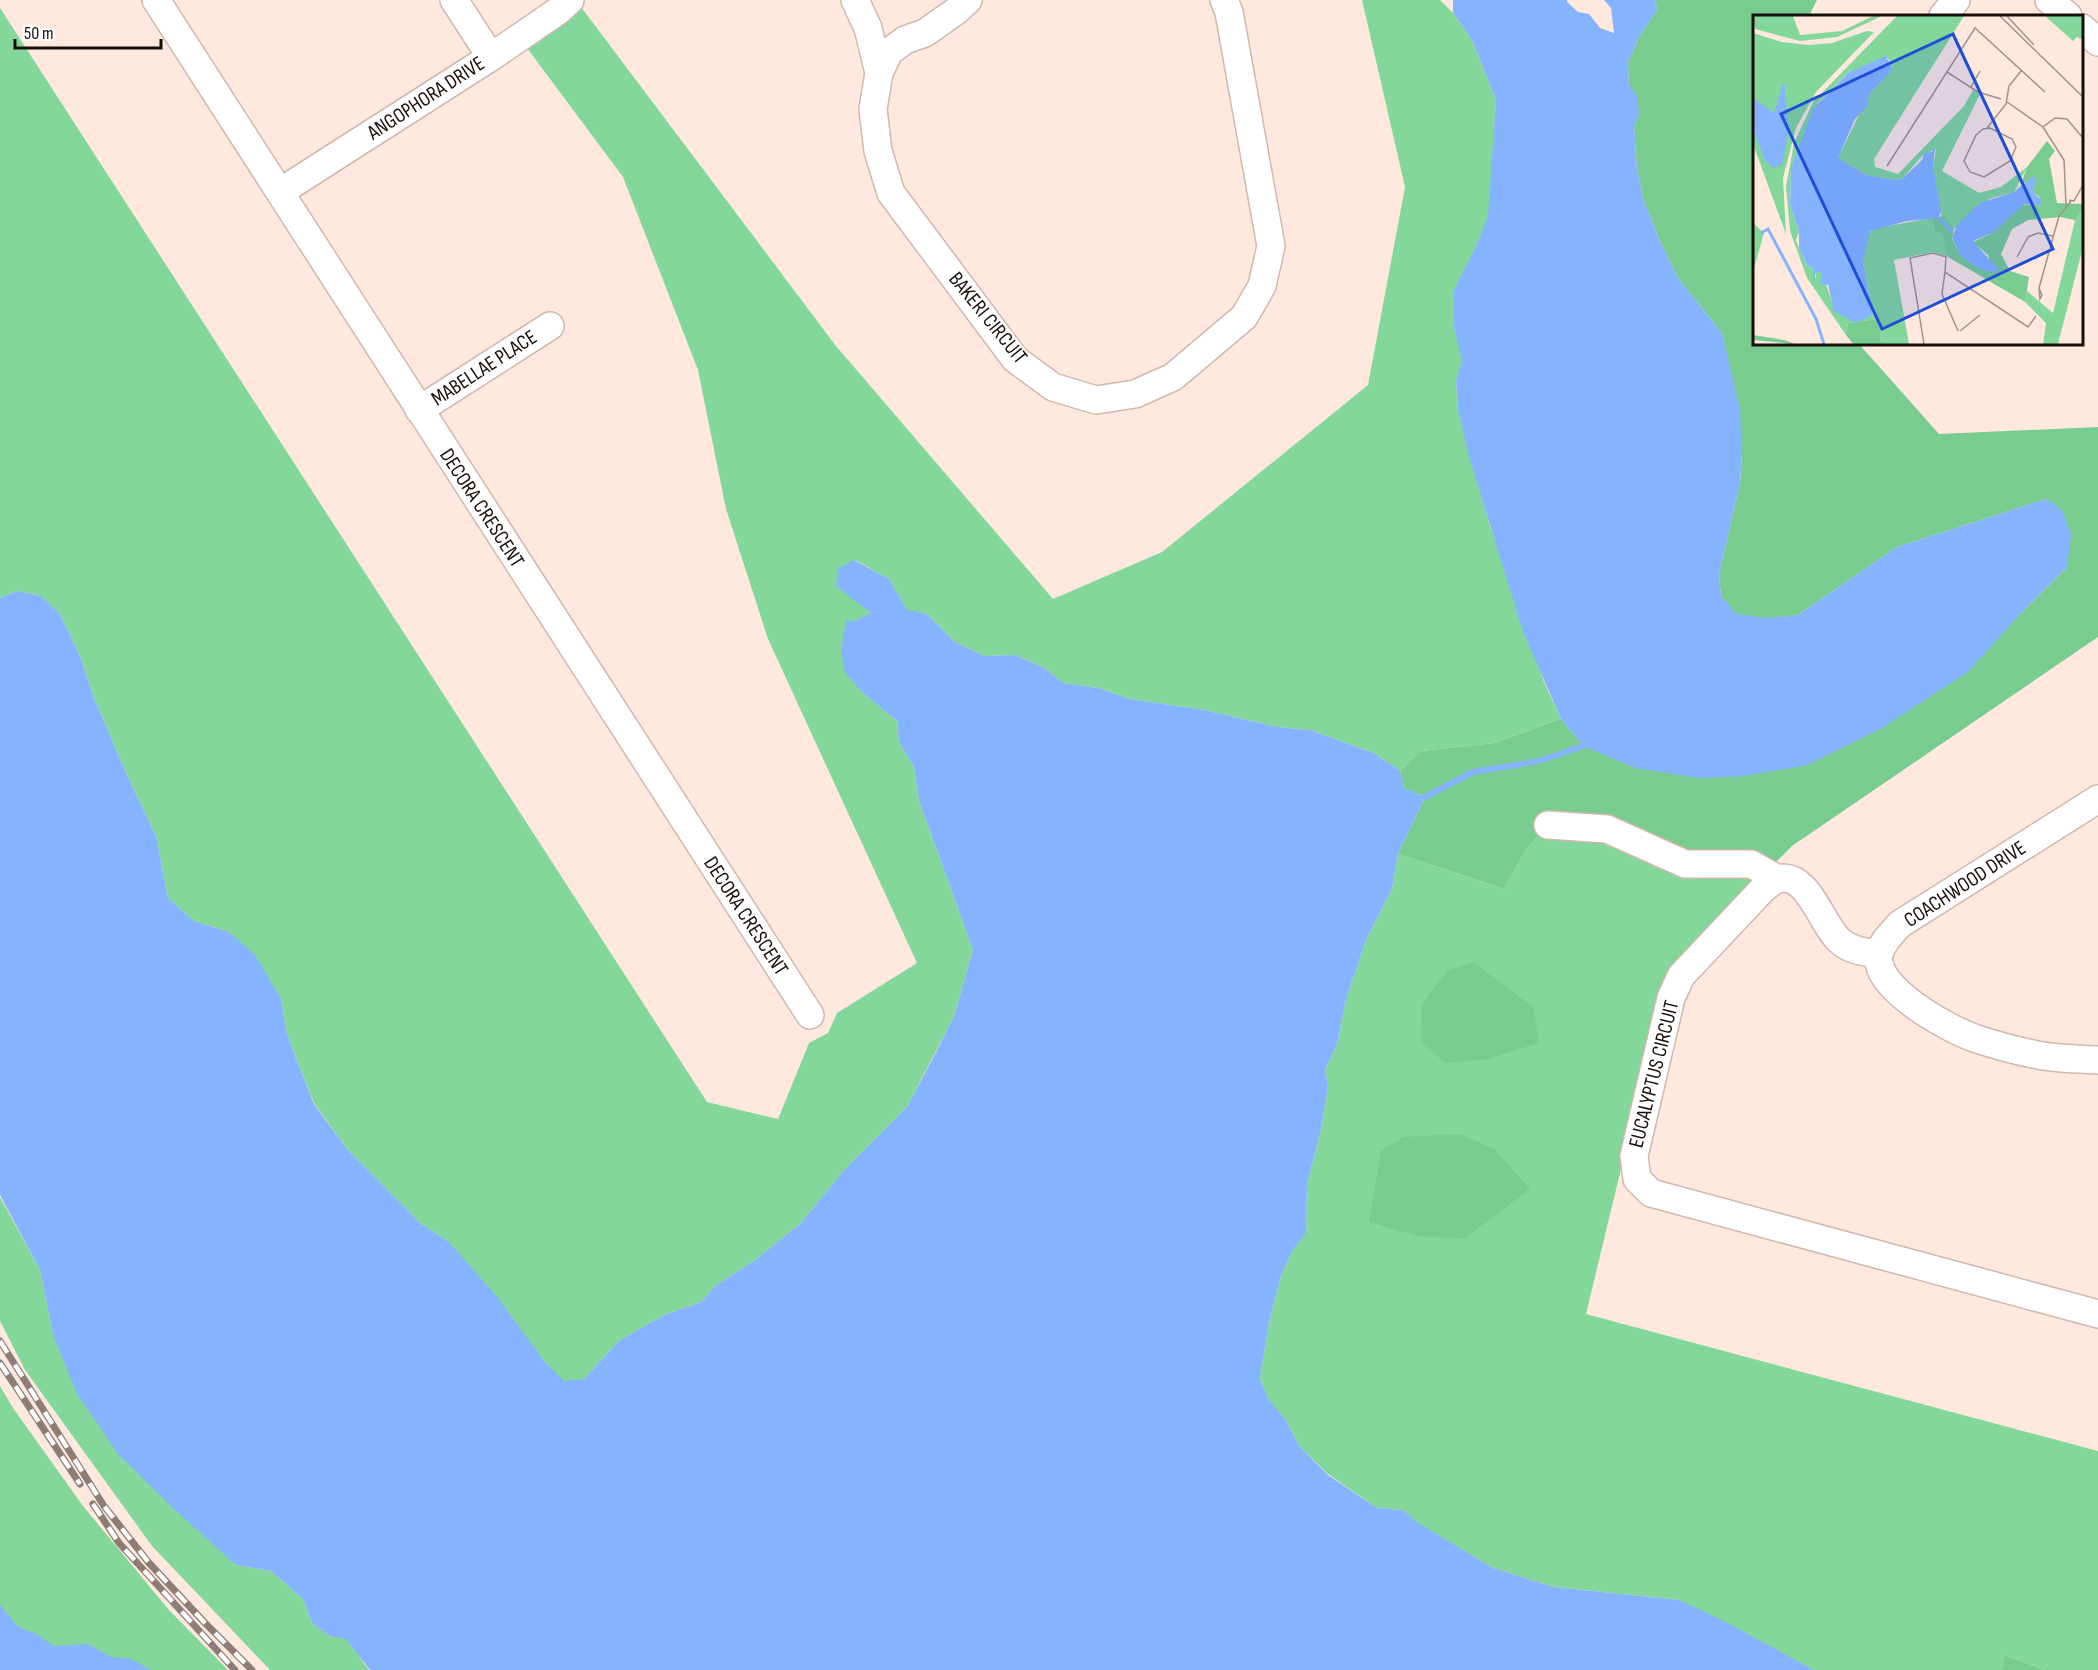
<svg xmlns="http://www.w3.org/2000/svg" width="2098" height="1670" viewBox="0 0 2098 1670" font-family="'Sofia Sans Condensed',sans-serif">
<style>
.green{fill:#83d79a}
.forest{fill:#78cc90}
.water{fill:#85b3fe}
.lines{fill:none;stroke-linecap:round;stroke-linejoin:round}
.stream{stroke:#85b3fe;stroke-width:6}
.minor-casing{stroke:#d1b7ac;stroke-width:30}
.minor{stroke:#fff;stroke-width:27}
.rail-casing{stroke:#8d7d76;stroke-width:7}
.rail{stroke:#fff;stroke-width:4.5;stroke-dasharray:14;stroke-linecap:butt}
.labels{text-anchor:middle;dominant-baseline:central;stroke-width:4.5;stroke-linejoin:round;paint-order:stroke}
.street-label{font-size:21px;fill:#170e0a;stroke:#fff}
.inset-river{fill:none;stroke:#85b3fe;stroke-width:3}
.inset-road{fill:none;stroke:#a2918a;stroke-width:1.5}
.view{fill:#1d4ed8;fill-opacity:0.15;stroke:#1d4ed8;stroke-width:3}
.inset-edge{fill:none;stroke:#170e0a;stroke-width:3}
</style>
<rect width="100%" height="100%" fill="#ffe9df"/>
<g class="green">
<polygon points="1362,0 1440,0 1453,13 1472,40 1496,100 1489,216 1476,246 1454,327 1463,361 1456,381 1458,411 1490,526 1544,682 1561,719 1494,743 1421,751 1400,771 1374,753 1310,730 1277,727 1204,710 1130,699 1098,688 1063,683 1043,667 1014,655 984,656 955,642 927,614 907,611 889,579 855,560 837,586 872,613 855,621 862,692 897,721 899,742 914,767 919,801 973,950 954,1016 907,1107 845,1169 801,1223 755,1260 715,1286 701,1302 664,1315 620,1340 584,1379 564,1382 544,1361 449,1242 420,1223 347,1149 314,1103 287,1035 281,999 229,932 194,921 168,898 156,836 126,773 94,698 80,656 60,614 41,596 17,591 0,598 0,8 707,1102 778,1119 809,1043 828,1033 837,1013 917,963 768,639 726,509 698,370 623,177 527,48 581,7 836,346 1053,599 1162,552 1368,385 1405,187"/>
<polygon points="1548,825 1766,872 1669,970 1586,1314 2098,1451 2098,1670 2046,1670 2004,1655 2002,1670 1814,1670 1679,1600 1554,1587 1493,1568 1417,1523 1403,1510 1377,1508 1328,1474 1300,1447 1285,1419 1269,1401 1260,1379 1269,1322 1281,1276 1292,1251 1306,1232 1307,1184 1320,1134 1328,1087 1325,1069 1337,1045 1346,999 1366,940 1392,889 1398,854 1504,889 1527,848"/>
<polygon points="0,1197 40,1270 53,1335 236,1565 271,1571 303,1599 312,1623 329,1636 346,1638 369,1670 270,1670 152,1546 25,1370 0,1321"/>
<polygon points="0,1386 13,1408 83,1506 169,1610 228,1670 0,1670"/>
</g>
<g class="forest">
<polygon points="1655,0 1817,0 1809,16 1754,16 1754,344 1859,344 1939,434 2098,427 2098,637 1792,846 1766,872 1548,825 1527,848 1504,889 1398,854 1425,797 1404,788 1400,771 1421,751 1494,743 1561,719 1583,746 2019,615 2067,567 2046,499 1897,547 1798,615 1765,619 1736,614 1721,596 1719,574 1740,482 1742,453 1729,366 1722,333 1678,278 1658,237 1643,198 1637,168 1634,126 1639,115 1629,85 1628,63 1639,37 1657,10"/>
<polygon points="1473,962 1533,1007 1539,1043 1488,1059 1445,1063 1421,1041 1422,1004 1447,971"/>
<polygon points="1460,1134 1494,1149 1530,1189 1465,1238 1421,1237 1369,1222 1381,1151 1403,1137"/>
<polygon points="2004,1655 2046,1670 2002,1670"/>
</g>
<g class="water">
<polygon points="1453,0 1567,0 1567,2 1578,12 1589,14 1600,28 1614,33 1611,8 1604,0 1655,0 1657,10 1639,37 1628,63 1629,85 1637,95 1639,115 1634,126 1637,168 1643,198 1658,237 1678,278 1722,333 1740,409 1742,453 1740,482 1719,574 1721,596 1737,614 1765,618 1798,615 1897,547 2046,499 2062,510 2071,535 2067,567 2019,615 1968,672 1882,728 1807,765 1745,776 1699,778 1635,768 1583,746 1561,719 1523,632 1470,460 1458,411 1456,381 1462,361 1454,327 1454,290 1476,246 1488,216 1496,100 1472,40 1453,13"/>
<polygon points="854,560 889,579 907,610 927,614 955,642 984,656 1014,655 1043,667 1063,683 1098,688 1130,699 1204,710 1277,727 1310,730 1374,753 1400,771 1404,788 1425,797 1398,854 1392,889 1366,940 1346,999 1337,1045 1325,1069 1328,1087 1320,1134 1307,1184 1306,1233 1292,1251 1281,1276 1269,1322 1260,1379 1269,1400 1285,1419 1300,1447 1328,1475 1377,1508 1403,1510 1418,1523 1493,1568 1554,1587 1679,1600 1722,1620 1814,1670 370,1670 346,1639 329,1636 312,1623 303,1599 271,1571 236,1565 177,1512 118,1454 77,1394 53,1335 40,1270 0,1195 0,598 17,591 41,596 60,614 80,656 94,698 126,773 156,836 168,898 194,921 229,932 255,955 281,999 287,1035 314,1104 347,1149 420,1223 449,1242 498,1298 544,1361 564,1381 584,1379 620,1340 664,1315 701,1302 715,1286 755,1260 801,1223 845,1169 907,1107 934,1056 954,1016 973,950 919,801 914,767 899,742 897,721 862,692 845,673 841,652 846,621 855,621 871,613 836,586 838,569"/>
<polygon points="0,1605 18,1627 34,1633 54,1646 88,1644 111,1657 131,1659 151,1670 0,1670"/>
</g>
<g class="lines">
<polyline class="stream" points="1425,797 1473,772 1539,761 1583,746"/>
<defs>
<g id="minor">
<polyline points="156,0 810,1015"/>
<polyline points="454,0 491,57"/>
<polyline points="855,0 868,28 879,73"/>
<polyline points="968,0 956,11 925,33 905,40 889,52 879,73 873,109 878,151 891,193 1015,359 1053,387 1096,400 1135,394 1173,377 1244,317 1262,286 1271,246 1229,12 1224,0"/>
<polyline points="2049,0 2068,16"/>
<polyline points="1943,16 1956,0"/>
<polyline points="2082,28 2098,42"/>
<polyline points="280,192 491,57 558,11 570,0"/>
<polyline points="419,410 550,326"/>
<path d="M 2098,799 L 1900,924 C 1892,933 1882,942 1879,954 C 1872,988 1950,1030 1977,1039 C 1998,1046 2022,1052 2043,1056 C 2061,1059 2080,1059 2098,1060"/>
<polyline points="1548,825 1607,829 1685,864 1751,864 1778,879"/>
<path d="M 1879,954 C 1865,952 1851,951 1840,941 C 1822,926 1808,870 1777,879 C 1772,881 1766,887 1762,890 L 1681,976 L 1671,998 L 1634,1156 L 1637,1179 L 1651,1193 L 2098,1314"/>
</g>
</defs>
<use href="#minor" class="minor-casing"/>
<use href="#minor" class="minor"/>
<defs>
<g id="rail">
<polyline points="0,1341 104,1506 149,1563 205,1623 252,1670"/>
<polyline points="0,1363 80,1484"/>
<polyline points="93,1504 119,1543 235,1670"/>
</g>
</defs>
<use href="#rail" class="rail-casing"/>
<use href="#rail" class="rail"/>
</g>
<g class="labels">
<g class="street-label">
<text transform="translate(426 98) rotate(-33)">ANGOPHORA DRIVE</text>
<text transform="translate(988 318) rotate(51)">BAKERI CIRCUIT</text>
<text transform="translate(484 368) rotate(-33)">MABELLAE PLACE</text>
<text transform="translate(482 508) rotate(57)">DECORA CRESCENT</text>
<text transform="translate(1965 884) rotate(-33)">COACHWOOD DRIVE</text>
<text transform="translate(746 916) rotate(57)">DECORA CRESCENT</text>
<text transform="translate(1654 1074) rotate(-76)">EUCALYPTUS CIRCUIT</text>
</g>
</g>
<g transform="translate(1753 15)">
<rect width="330" height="330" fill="#ffe9df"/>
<path d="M 0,1 L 40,1 L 47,20 L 89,16 L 120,1 L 129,1 L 84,22 L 47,26 L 2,14 ZM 144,1 L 211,1 L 121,144 L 122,152 L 145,159 L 211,91 L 220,75 L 227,79 L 189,156 L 226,178 L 248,172 L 274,152 L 261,177 L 236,184 L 201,214 L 188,200 L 180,151 L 183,134 L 170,140 L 149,164 L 141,165 L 113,160 L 85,143 L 116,79 L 140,54 L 135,43 L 96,57 L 65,88 L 38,154 L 37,190 L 46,217 L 43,225 L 46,233 L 54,250 L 60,253 L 63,264 L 63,257 L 69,257 L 80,290 L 107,305 L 120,300 L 110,247 L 112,226 L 119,214 L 179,203 L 181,216 L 189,217 L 192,224 L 195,242 L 180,237 L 141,245 L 156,329 L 128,329 L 126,304 L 95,308 L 93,320 L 54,263 L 37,216 L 33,172 L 41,128 L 60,87 ZM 292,1 L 329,1 L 330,25 L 324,22 L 320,26 ZM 114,16 L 121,17 L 63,77 L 43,113 L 30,163 L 33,219 L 0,129 L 0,18 L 29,27 L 56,30 L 79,28 ZM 330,194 L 330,232 L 305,329 L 290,329 L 293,308 L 272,287 L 274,276 L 300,298 L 322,205 ZM 0,208 L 11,218 L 0,257 Z" fill="#83d79a"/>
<path d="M 294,126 L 302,136 L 296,144 L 304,188 L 330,189 L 330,194 L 322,205 L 307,202 L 275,205 L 259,214 L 248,239 L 257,256 L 276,262 L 272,287 L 195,242 L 189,218 L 181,216 L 179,203 L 191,201 L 201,214 L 199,224 L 208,241 L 241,258 L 235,240 L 220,227 L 241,217 L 269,190 L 283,189 L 287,182 L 280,177 L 282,163 L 268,169 L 274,152 ZM 126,304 L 128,329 L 100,329 L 93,320 L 95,308 ZM 0,320 L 31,325 L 42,329 L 0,325 Z" fill="#78cc90"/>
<path d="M 133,41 L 140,54 L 116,79 L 114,91 L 102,104 L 85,143 L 113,160 L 141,165 L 149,164 L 169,145 L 171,138 L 179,137 L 182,132 L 180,151 L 188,196 L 186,203 L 154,206 L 117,216 L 110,247 L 120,300 L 102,308 L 81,296 L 75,270 L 67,269 L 69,257 L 63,257 L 61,265 L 60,253 L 54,250 L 46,233 L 46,217 L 37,190 L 38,153 L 60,94 L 96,57 ZM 31,65 L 36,115 L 29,150 L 20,153 L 12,145 L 1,117 L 0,83 L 21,98 ZM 279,162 L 283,163 L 280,177 L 289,185 L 288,190 L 271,189 L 241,217 L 220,226 L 246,255 L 241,258 L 225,253 L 208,241 L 199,223 L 204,210 L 227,188 L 261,177 Z" fill="#85b3fe"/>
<path class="inset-river" d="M 186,203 L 199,217M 8,218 L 15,214 L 63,304 L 71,329"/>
<path class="inset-road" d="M 247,1 L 330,82M 254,1 L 281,30M 194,57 L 225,77 L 248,84M 218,72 L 227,56M 254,87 L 290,112 L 311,145 L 313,190M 290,112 L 302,103 L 314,104 L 330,123M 234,113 L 253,89 L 256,71 L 268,56M 230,114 L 237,113 L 259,124 L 263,132 L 257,146 L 231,162 L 217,157 L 211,146 L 223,120 ZM 134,151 L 222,13 L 292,77M 316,185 L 321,186 L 330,170M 264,242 L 275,222 L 285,218 L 300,221M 286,273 L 287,284 L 289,280 L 286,273 L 306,201 L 318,186M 205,316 L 189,279 L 192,257 L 275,312 L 283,301M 207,316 L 227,300M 171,329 L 157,243 L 180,238 L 193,242 L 192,257"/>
<path class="view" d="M 200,19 L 300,234 L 129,314 L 28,99 Z"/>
<rect width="330" height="330" class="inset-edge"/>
</g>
<path d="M15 39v9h146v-9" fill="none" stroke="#170e0a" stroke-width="3"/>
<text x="24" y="39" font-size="18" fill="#170e0a" stroke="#ffffff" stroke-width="4.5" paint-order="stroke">50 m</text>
</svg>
